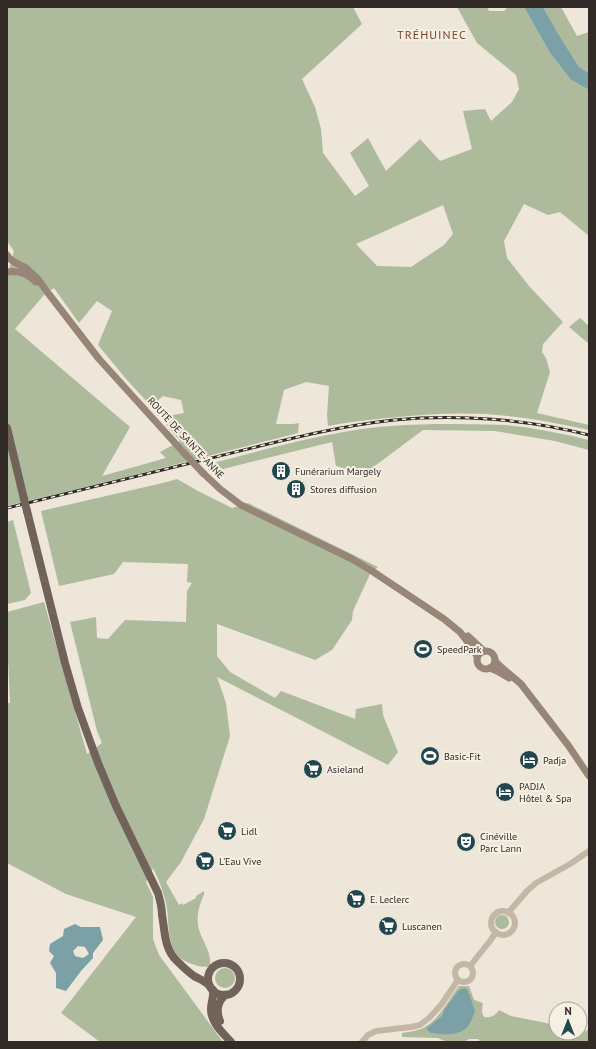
<svg xmlns="http://www.w3.org/2000/svg" width="596" height="1049" viewBox="0 0 596 1049" font-family="'PT Sans',sans-serif">
<style>
.green{fill:#adba9b;fill-rule:evenodd}
.water{fill:#7ba1a7;fill-rule:evenodd}
.lines{fill:none;stroke-linecap:round;stroke-linejoin:round}
.tertiary{stroke:#c4b7a6;stroke-width:6}
.secondary{stroke:#978678;stroke-width:7}
.primary{stroke:#716359;stroke-width:8}
.rail-casing{stroke:#312a26;stroke-width:3}
.rail{stroke:#f6efe4;stroke-width:1.5;stroke-dasharray:4.5;stroke-linecap:butt}
.secondary-bridge{stroke:#978678;stroke-width:7}
.primary-bridge{stroke:#716359;stroke-width:8}
.labels{text-anchor:middle;dominant-baseline:central;stroke-width:4;stroke-linejoin:round;paint-order:stroke}
.street-label{font-size:10px;fill:#312a26;stroke:#f6efe4}
.poi-label{font-size:10px;fill:#312a26;stroke:#f6efe4;text-anchor:start}
.quarter-label{font-size:12px;letter-spacing:1px;fill:#764329;stroke:#f6efe4}
</style>
<rect width="100%" height="100%" fill="#ede6d9"/>
<g class="green">
<path d="M 7,7 L 353,7 L 362,24 L 302,79 L 315,107 L 321,129 L 323,153 L 355,196 L 369,186 L 350,153 L 368,138 L 386,171 L 420,139 L 440,161 L 472,149 L 463,111 L 485,109 L 491,121 L 512,102 L 519,89 L 516,75 L 477,43 L 457,7 L 487,7 L 489,11 L 504,11 L 508,7 L 524,7 L 550,53 L 571,80 L 589,90 L 589,236 L 560,212 L 548,215 L 524,204 L 504,241 L 507,258 L 529,286 L 563,322 L 543,344 L 542,352 L 546,358 L 550,372 L 537,413 L 589,425 L 589,430 C 562,424 535,419 508,416 C 468,411 428,414 388,418 C 368,420 348,422 328,426 L 327,416 L 329,386 L 306,382 L 284,390 L 276,424 L 293,424 L 299,423 L 298,433 L 138,474 L 7,506 L 7,276 L 14,251 L 7,241 ZM 443,205 L 453,234 L 444,245 L 411,267 L 377,266 L 356,244 ZM 54,288 L 79,323 L 97,301 L 112,311 L 98,345 L 127,380 L 151,406 L 163,396 L 181,400 L 184,413 L 173,415 L 164,422 L 180,441 L 160,452 L 166,458 L 102,476 L 130,427 L 15,329 L 44,295 Z"/>
<polygon points="543,7 561,7 577,36 589,32 589,73 579,67 556,30"/>
<polygon points="580,318 589,326 589,344 569,327"/>
<path d="M 434,424 C 458,424 481,424 505,425 C 533,428 561,433 589,440 L 589,450 L 555,441 L 495,431 L 423,430 L 364,474 L 336,466 L 332,442 L 211,472 L 205,465 C 253,453 300,439 349,431 C 377,426 406,425 434,424 Z"/>
<path d="M 177,479 L 198,491 L 232,508 L 248,503 L 378,567 L 370,574 L 353,611 L 352,620 L 332,650 L 315,660 L 217,624 L 217,656 L 230,672 L 275,698 L 281,691 L 355,719 L 356,709 L 382,704 L 383,715 L 398,752 L 388,765 L 217,677 L 226,703 L 230,736 L 204,819 L 181,862 L 166,882 L 179,905 L 182,903 L 183,905 L 196,898 L 196,896 L 204,891 C 205,895 202,898 201,902 C 198,909 197,917 198,924 C 199,939 212,949 210,966 C 203,968 198,966 192,964 C 163,955 171,926 166,903 C 163,891 159,880 153,868 L 146,882 L 153,897 L 153,939 L 159,955 L 223,1042 L 100,1042 L 61,1013 L 136,917 L 66,894 L 7,863 L 7,703 L 10,703 L 7,637 L 7,612 L 44,602 L 87,754 L 102,743 L 97,731 L 70,622 L 96,617 L 97,638 L 108,639 L 125,620 L 186,622 L 187,591 L 192,583 L 187,582 L 188,564 L 123,562 L 114,574 L 59,586 L 41,511 L 167,482 Z"/>
<polygon points="13,520 31,593 25,600 7,604 7,522"/>
<circle cx="502" cy="922" r="7"/>
<circle cx="225" cy="978" r="10"/>
<path d="M 459,986 L 469,986 L 474,1000 L 483,1003 C 482,1008 481,1012 484,1017 C 491,1018 495,1016 499,1010 L 511,1016 L 556,1025 L 556,1033 L 580,1033 L 580,1030 L 587,1031 L 589,1026 L 589,1042 L 481,1042 L 478,1039 L 469,1039 L 464,1042 L 447,1042 L 438,1038 L 402,1037 L 402,1033 C 408,1032 415,1031 421,1029 C 439,1021 448,1000 459,986 Z"/>
</g>
<g class="water">
<polygon points="524,7 543,7 556,30 579,67 589,73 589,90 571,80 550,53"/>
<path d="M 75,924 L 81,927 L 100,927 L 103,940 L 93,953 L 93,958 L 81,971 L 66,991 L 56,988 L 56,973 L 50,963 L 54,956 L 49,951 L 50,944 L 63,936 L 64,929 ZM 78,946 L 85,947 L 89,954 L 83,958 L 75,956 L 73,951 Z"/>
<path d="M 465,988 L 468,991 L 475,1011 C 473,1016 471,1022 468,1026 C 459,1037 443,1034 431,1033 L 428,1031 L 427,1028 L 442,1016 L 444,1010 L 458,991 L 461,989 Z"/>
</g>
<g class="lines">
<g class="tertiary">
<circle cx="503" cy="923" r="12"/>
<polyline points="508,913 527,891 536,883 570,864 589,851"/>
<circle cx="464" cy="973" r="9"/>
<polyline points="470,966 490,941 496,932"/>
<polyline points="362,1042 368,1035 376,1031 411,1027 420,1025 429,1018 441,1005 458,980"/>
</g>
<g class="secondary">
<polyline points="7,255 9,258 14,262 26,268 37,278 48,293 99,359 184,453"/>
<path d="M 7,272 C 19,270 28,274 36,282"/>
<polyline points="203,473 220,489 241,505 352,559 372,571 444,619 460,632 470,645 477,656"/>
<polyline points="468,636 484,651"/>
<circle cx="486" cy="660" r="9"/>
<polyline points="495,661 501,667 521,684 568,745 589,776"/>
<polyline points="490,668 497,671 509,678"/>
</g>
<g class="primary">
<polyline points="7,428 24,499"/>
<path d="M 27,511 L 65,663 L 78,708 L 98,763 L 116,806 L 158,893 C 160,900 162,907 162,915 C 165,931 164,949 177,961 C 182,966 188,972 194,976 C 199,979 205,981 210,986"/>
<circle cx="224" cy="979" r="16"/>
<path d="M 213,990 C 214,997 211,1002 211,1009 C 211,1023 223,1033 231,1042"/>
<path d="M 220,1021 C 216,1011 217,1003 225,995"/>
</g>
<defs>
<path id="rail" d="M 7,508 C 74,492 140,475 207,459 C 269,444 330,427 394,420 C 458,414 527,419 589,435"/>
</defs>
<use href="#rail" class="rail-casing"/>
<use href="#rail" class="rail"/>
<polyline class="secondary-bridge" points="184,453 203,473"/>
<polyline class="primary-bridge" points="24,499 27,511"/>
</g>
<defs>
<symbol id="building-disc" viewBox="-11 -11 22 22"><circle r="9.5" fill="#21464d" stroke="#f6efe4"/><path d="M-4-6H4V6H1V3H-1V6H-4ZM-2.5-4.3h1.7v1.8h-1.7ZM.8-4.3h1.7v1.8H.8ZM-2.5-1h1.7V.8h-1.7ZM.8-1h1.7V.8H.8Z" fill="#fff"/></symbol>
<symbol id="stadium-disc" viewBox="-11 -11 22 22"><circle r="9.5" fill="#21464d" stroke="#f6efe4"/><path d="M0-5a6.5 5 0 1 0 0 10a6.5 5 0 1 0 0-10ZM-3.5-1.8h7v3.6h-7Z" fill="#fff"/></symbol>
<symbol id="hotel-disc" viewBox="-11 -11 22 22"><circle r="9.5" fill="#21464d" stroke="#f6efe4"/><path d="M-6-4.5h1.5V1H6V5H4.5V3h-9V5H-6ZM-4 0a1.8 1.8 0 1 1 3.6 0ZM.5 0V-2.5h3Q6-2.5 6 0Z" fill="#fff"/></symbol>
<symbol id="supermarket-disc" viewBox="-11 -11 22 22"><circle r="9.5" fill="#21464d" stroke="#f6efe4"/><path d="M-6-5.5h2.5l.6 2H6L4.5 2H-2.5L-4.4-4H-6ZM-1.5 3.2a1.3 1.3 0 1 0 .1 0ZM3 3.2a1.3 1.3 0 1 0 .1 0Z" fill="#fff"/></symbol>
<symbol id="theatre-disc" viewBox="-11 -11 22 22"><circle r="9.5" fill="#21464d" stroke="#f6efe4"/><path d="M-5-5.5Q0-4 5-5.5V0Q5 5 0 6Q-5 5-5 0ZM-3.3-2.5H-1v1.5H-3.3ZM1-2.5H3.3v1.5H1ZM-2.8 1Q0 5.5 2.8 1Z" fill="#fff"/></symbol>
</defs>
<g fill-rule="evenodd">
<use href="#building-disc" x="270" y="460" width="22" height="22"/>
<use href="#building-disc" x="285" y="478" width="22" height="22"/>
<use href="#stadium-disc" x="412" y="638" width="22" height="22"/>
<use href="#stadium-disc" x="419" y="745" width="22" height="22"/>
<use href="#hotel-disc" x="518" y="749" width="22" height="22"/>
<use href="#supermarket-disc" x="302" y="758" width="22" height="22"/>
<use href="#hotel-disc" x="494" y="781" width="22" height="22"/>
<use href="#supermarket-disc" x="216" y="820" width="22" height="22"/>
<use href="#theatre-disc" x="455" y="831" width="22" height="22"/>
<use href="#supermarket-disc" x="194" y="850" width="22" height="22"/>
<use href="#supermarket-disc" x="345" y="888" width="22" height="22"/>
<use href="#supermarket-disc" x="377" y="915" width="22" height="22"/>
</g>
<g class="labels">
<g class="street-label">
<text transform="translate(186 438) rotate(47)">ROUTE DE SAINTE-ANNE</text>
</g>
<g class="poi-label">
<text x="295" y="471">Funérarium Margely</text>
<text x="310" y="489">Stores diffusion</text>
<text x="437" y="649">SpeedPark</text>
<text x="444" y="756">Basic-Fit</text>
<text x="543" y="760">Padja</text>
<text x="327" y="769">Asieland</text>
<text x="519" y="786">PADJA<tspan x="519" dy="12">Hôtel &amp; Spa</tspan></text>
<text x="241" y="831">Lidl</text>
<text x="480" y="836">Cinéville<tspan x="480" dy="12">Parc Lann</tspan></text>
<text x="219" y="861">L'Eau Vive</text>
<text x="370" y="899">E. Leclerc</text>
<text x="402" y="926">Luscanen</text>
</g>
<g class="quarter-label">
<text x="432" y="34">TRÉHUINEC</text>
</g>
</g>
<rect width="596" height="1049" fill="none" stroke="#312a26" stroke-width="16"/>
<g transform="translate(568 1021)"><circle r="19" fill="#f6efe4" stroke="#a7a098"/>
<path d="M0-3L7 15L0 10L-7 15Z" fill="#21464d"/>
<text y="-6" font-size="11" font-weight="bold" text-anchor="middle" fill="#312a26">N</text>
</g>
</svg>
